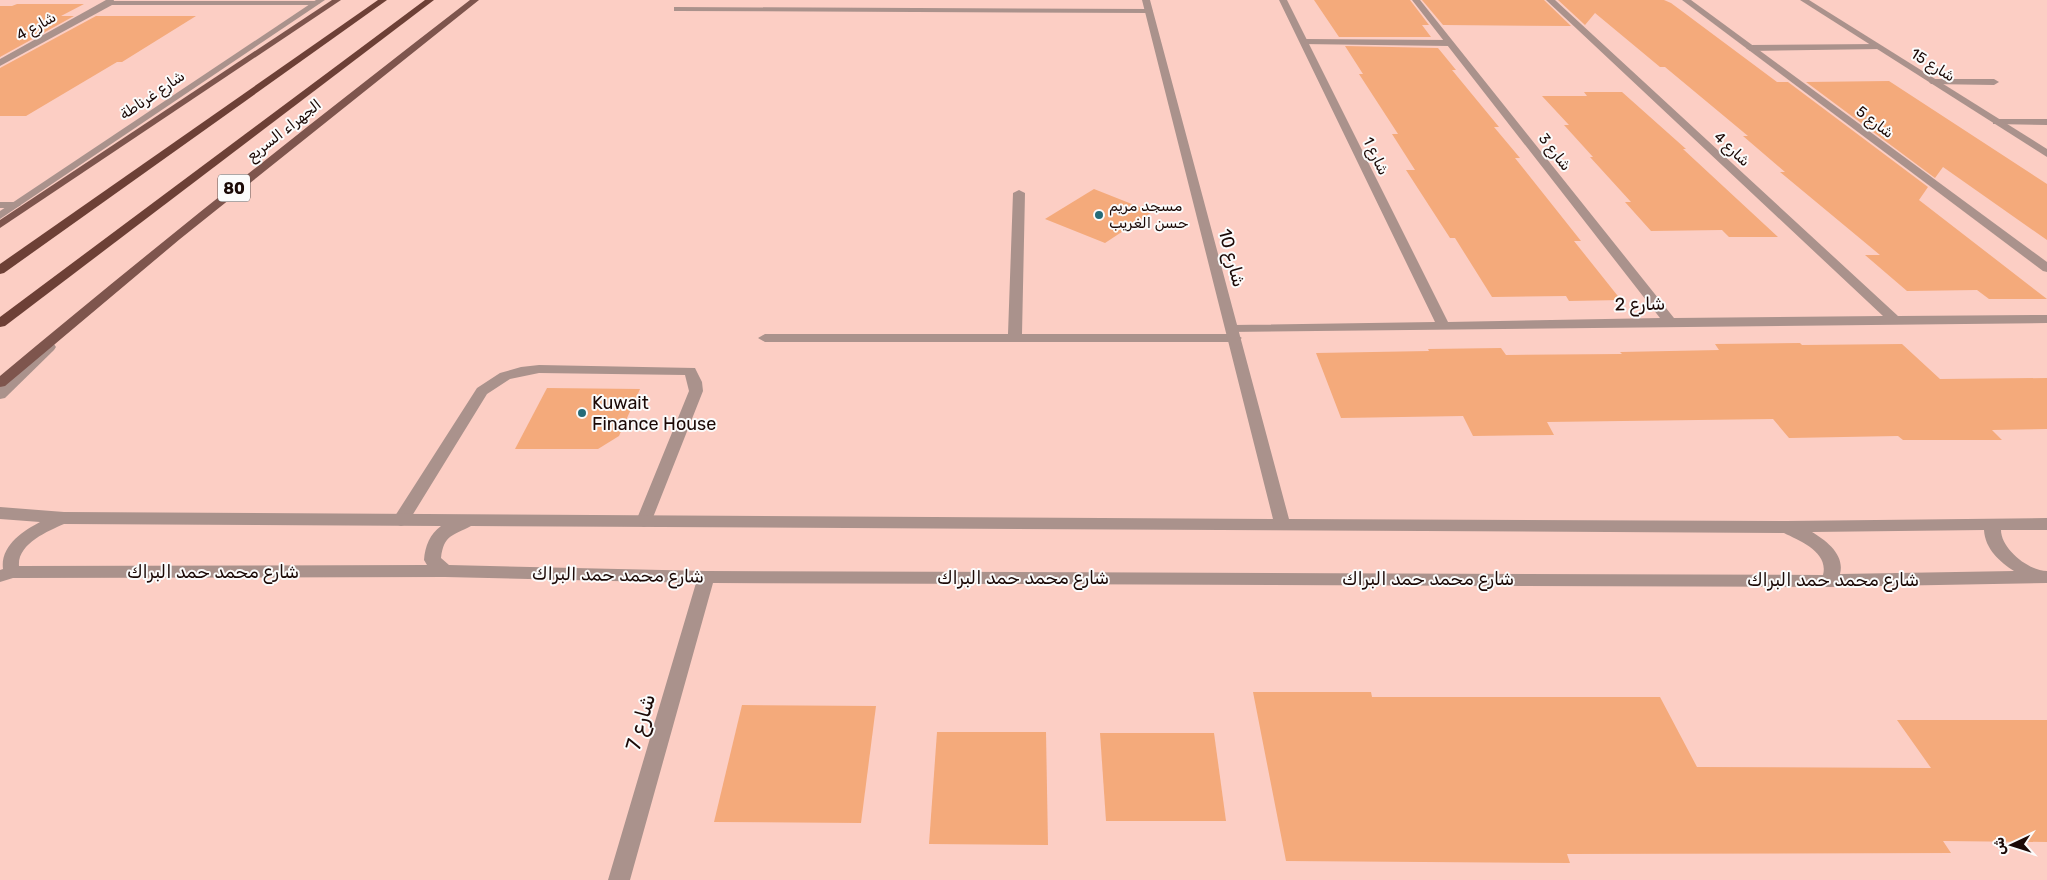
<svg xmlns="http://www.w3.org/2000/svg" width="2047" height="880" viewBox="0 0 2047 880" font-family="Rubik,'Noto Sans Arabic',sans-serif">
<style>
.building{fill:#f4aa7b}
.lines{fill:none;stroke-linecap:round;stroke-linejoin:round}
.service{fill:#aa928c;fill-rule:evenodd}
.minor{fill:#aa928c;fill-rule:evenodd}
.tertiary{fill:#aa928c;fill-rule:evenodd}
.primary{fill:#7e554d;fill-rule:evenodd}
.motorway{fill:#6d4036;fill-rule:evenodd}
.poi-dot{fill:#246b78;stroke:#fbfbfb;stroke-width:2}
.labels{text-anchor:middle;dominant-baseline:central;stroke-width:4;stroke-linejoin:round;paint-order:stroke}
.far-street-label{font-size:15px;fill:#1b0906;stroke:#fbfbfb}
.far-poi-label{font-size:15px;fill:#1b0906;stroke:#fbfbfb;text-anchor:start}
.shield{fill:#fbfbfb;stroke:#5e5250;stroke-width:1}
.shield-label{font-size:16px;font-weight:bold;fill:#1b0906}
.street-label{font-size:18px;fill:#1b0906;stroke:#fbfbfb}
.poi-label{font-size:18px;fill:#1b0906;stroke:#fbfbfb;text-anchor:start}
.near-street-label{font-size:21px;fill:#1b0906;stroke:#fbfbfb}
</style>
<rect width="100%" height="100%" fill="#fccec4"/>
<g class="building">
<polygon points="1314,0 1410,0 1429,25 1422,25 1431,37 1339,37"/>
<polygon points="1422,0 1544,0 1571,26 1443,25"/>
<polygon points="1558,0 1664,0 1671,3 1777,82 1788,82 1928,187 1919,200 2047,299 1989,299 1977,290 1907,291 1865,255 1880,255 1780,172 1785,172 1743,136 1748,136 1665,67 1660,67 1595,13 1585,25"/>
<polygon points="17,4 84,4 61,16 74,16 0,57 0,6 12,6"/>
<polygon points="96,16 196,16 122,62 117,62 26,116 0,116 0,68"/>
<polygon points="1345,46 1438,48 1456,70 1452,70 1499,127 1494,127 1520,158 1515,158 1581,241 1574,241 1621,300 1569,301 1566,296 1492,297 1455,238 1450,238 1406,170 1415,170 1392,134 1398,134 1359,74 1363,74"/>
<polygon points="1889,81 2047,184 2047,240 1943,167 1935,178 1806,82"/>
<polygon points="1584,92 1622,92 1686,149 1683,149 1778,237 1729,237 1722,230 1651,231 1625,202 1631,202 1590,157 1593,157 1564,125 1569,125 1542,96 1587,96"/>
<polygon points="1094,189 1152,212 1105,243 1045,219"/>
<polygon points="1800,343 1802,345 1902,344 1940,379 2047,378 2047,429 1992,430 2002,440 1903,440 1898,436 1789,438 1773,419 1547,422 1554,435 1473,436 1463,416 1341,418 1316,353 1429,351 1428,349 1501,348 1506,355 1622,354 1620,352 1719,350 1715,344"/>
<polygon points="547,388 640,389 619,436 598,449 515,449"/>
<polygon points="1253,692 1371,692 1372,697 1660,697 1697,767 1931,768 1897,720 2047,720 2047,842 1943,841 1951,853 1567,854 1570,863 1286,861"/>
<polygon points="742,705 876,706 861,823 714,822"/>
<polygon points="937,732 1046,732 1048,845 929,844"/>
<polygon points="1100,733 1214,733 1226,821 1106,821"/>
</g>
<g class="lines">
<g class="service">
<polygon points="106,1 316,1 320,3 316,5 109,5 105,3"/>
<polygon points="674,7 1149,9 1153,11 1149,13 677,11 674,11"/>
<polygon points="1304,39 1449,40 1453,43 1449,46 1301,44 1301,40"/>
<polygon points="1878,44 1882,47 1881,49 1750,51 1746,48 1750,45"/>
<polygon points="1934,79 1994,79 1999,82 1994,85 1931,84 1929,82"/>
<polygon points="1996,119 2047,119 2047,125 1993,124 1993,120"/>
<polygon points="1019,190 1025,193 1022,334 1235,334 1242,338 1235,342 765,342 758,338 765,334 1008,334 1013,193"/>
<polygon points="0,202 15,202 21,205 15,208 0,208"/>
<polygon points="539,365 695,368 702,382 703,391 650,525 644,527 638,525 636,521 689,391 685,375 539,373 510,379 487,394 407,524 401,526 395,524 393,520 395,516 477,388 500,373 521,367"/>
</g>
<g class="minor">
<polygon points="106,0 114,0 112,5 0,66 0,59"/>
<polygon points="1279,0 1287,0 1448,322 1660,318 1412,0 1420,0 1674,318 1883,316 1546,0 1555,0 1898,316 2047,315 2047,323 1228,332 1226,329 1228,326 1233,325 1435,322"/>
<polygon points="1682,0 1691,0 2047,262 2047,272 2043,271"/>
<polygon points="1800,0 1809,0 2047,149 2047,157"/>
</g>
<g class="tertiary">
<polygon points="316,0 325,0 0,219 0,211"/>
<path d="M 1142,0 L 1150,0 L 1289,519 L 1786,521 L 2047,518 L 2047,530 L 2001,530 C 2001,549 2029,571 2047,571 L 2047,583 L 1829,587 L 713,583 L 630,880 L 608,880 L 696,583 L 445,577 L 13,578 L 0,582 L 0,570 L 3,569 C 0,546 23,531 40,522 L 0,519 L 0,507 L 64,512 L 1273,519 ZM 64,524 L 441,526 C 430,534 425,546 424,560 L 427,565 L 19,566 C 17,544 48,531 64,524 ZM 471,526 L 1784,533 C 1800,541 1829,552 1823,575 L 706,571 L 449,565 L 441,558 C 444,534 453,536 471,526 ZM 1984,530 C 1985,549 2000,562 2014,571 L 1840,574 C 1845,555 1827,541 1812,532 Z"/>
<polygon points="49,343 54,344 56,347 54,350 5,398 0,399 0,387 44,344"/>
</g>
<g class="primary">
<polygon points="332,0 341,0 0,228 0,220"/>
<path d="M 470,0 L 479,0 L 180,239 L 5,386 L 0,387 L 0,376 C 154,247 311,123 470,0 Z"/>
</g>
<g class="motorway">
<polygon points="378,0 387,0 4,273 0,274 0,264"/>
<polygon points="425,0 434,0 5,326 0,327 0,317"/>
</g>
</g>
<g class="poi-dot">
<circle cx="1099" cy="215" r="5"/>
<circle cx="582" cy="413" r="5"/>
</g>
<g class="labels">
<g class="far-street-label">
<text transform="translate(36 26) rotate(-29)">شارع 4</text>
<text transform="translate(1933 65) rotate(32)">شارع 15</text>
<text transform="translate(152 95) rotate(-34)">شارع غرناطة</text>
<text transform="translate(1875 122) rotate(37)">شارع 5</text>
<text transform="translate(284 130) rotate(-38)">الجهراء السريع</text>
<text transform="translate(1732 149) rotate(43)">شارع 4</text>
<text transform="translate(1555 152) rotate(52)">شارع 3</text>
<text transform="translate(1376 156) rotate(64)">شارع 1</text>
</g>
<g class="far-poi-label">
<text x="1109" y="206">مسجد مريم<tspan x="1109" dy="17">حسن الغريب</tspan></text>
</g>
<rect class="shield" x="218" y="174.5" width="32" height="27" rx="4"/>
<g class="shield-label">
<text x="234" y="188">80</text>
</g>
<g class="street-label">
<text transform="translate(1232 258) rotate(75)">شارع 10</text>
<text transform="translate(1640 304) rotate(-1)">شارع 2</text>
<text x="213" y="572">شارع محمد حمد البراك</text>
<text transform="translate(618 575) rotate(1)">شارع محمد حمد البراك</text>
<text x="1023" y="578">شارع محمد حمد البراك</text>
<text x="1428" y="579">شارع محمد حمد البراك</text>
<text x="1833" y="580">شارع محمد حمد البراك</text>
</g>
<g class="poi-label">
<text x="592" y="403">Kuwait<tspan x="592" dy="21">Finance House</tspan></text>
</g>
<g class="near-street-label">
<text transform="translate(640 722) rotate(-74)">شارع 7</text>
</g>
</g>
<g transform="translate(2012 845) rotate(266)" stroke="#fbfbfb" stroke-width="4" paint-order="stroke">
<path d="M0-4L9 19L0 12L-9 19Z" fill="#1b0906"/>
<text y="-8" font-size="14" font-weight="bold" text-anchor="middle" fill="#1b0906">ش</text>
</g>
</svg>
